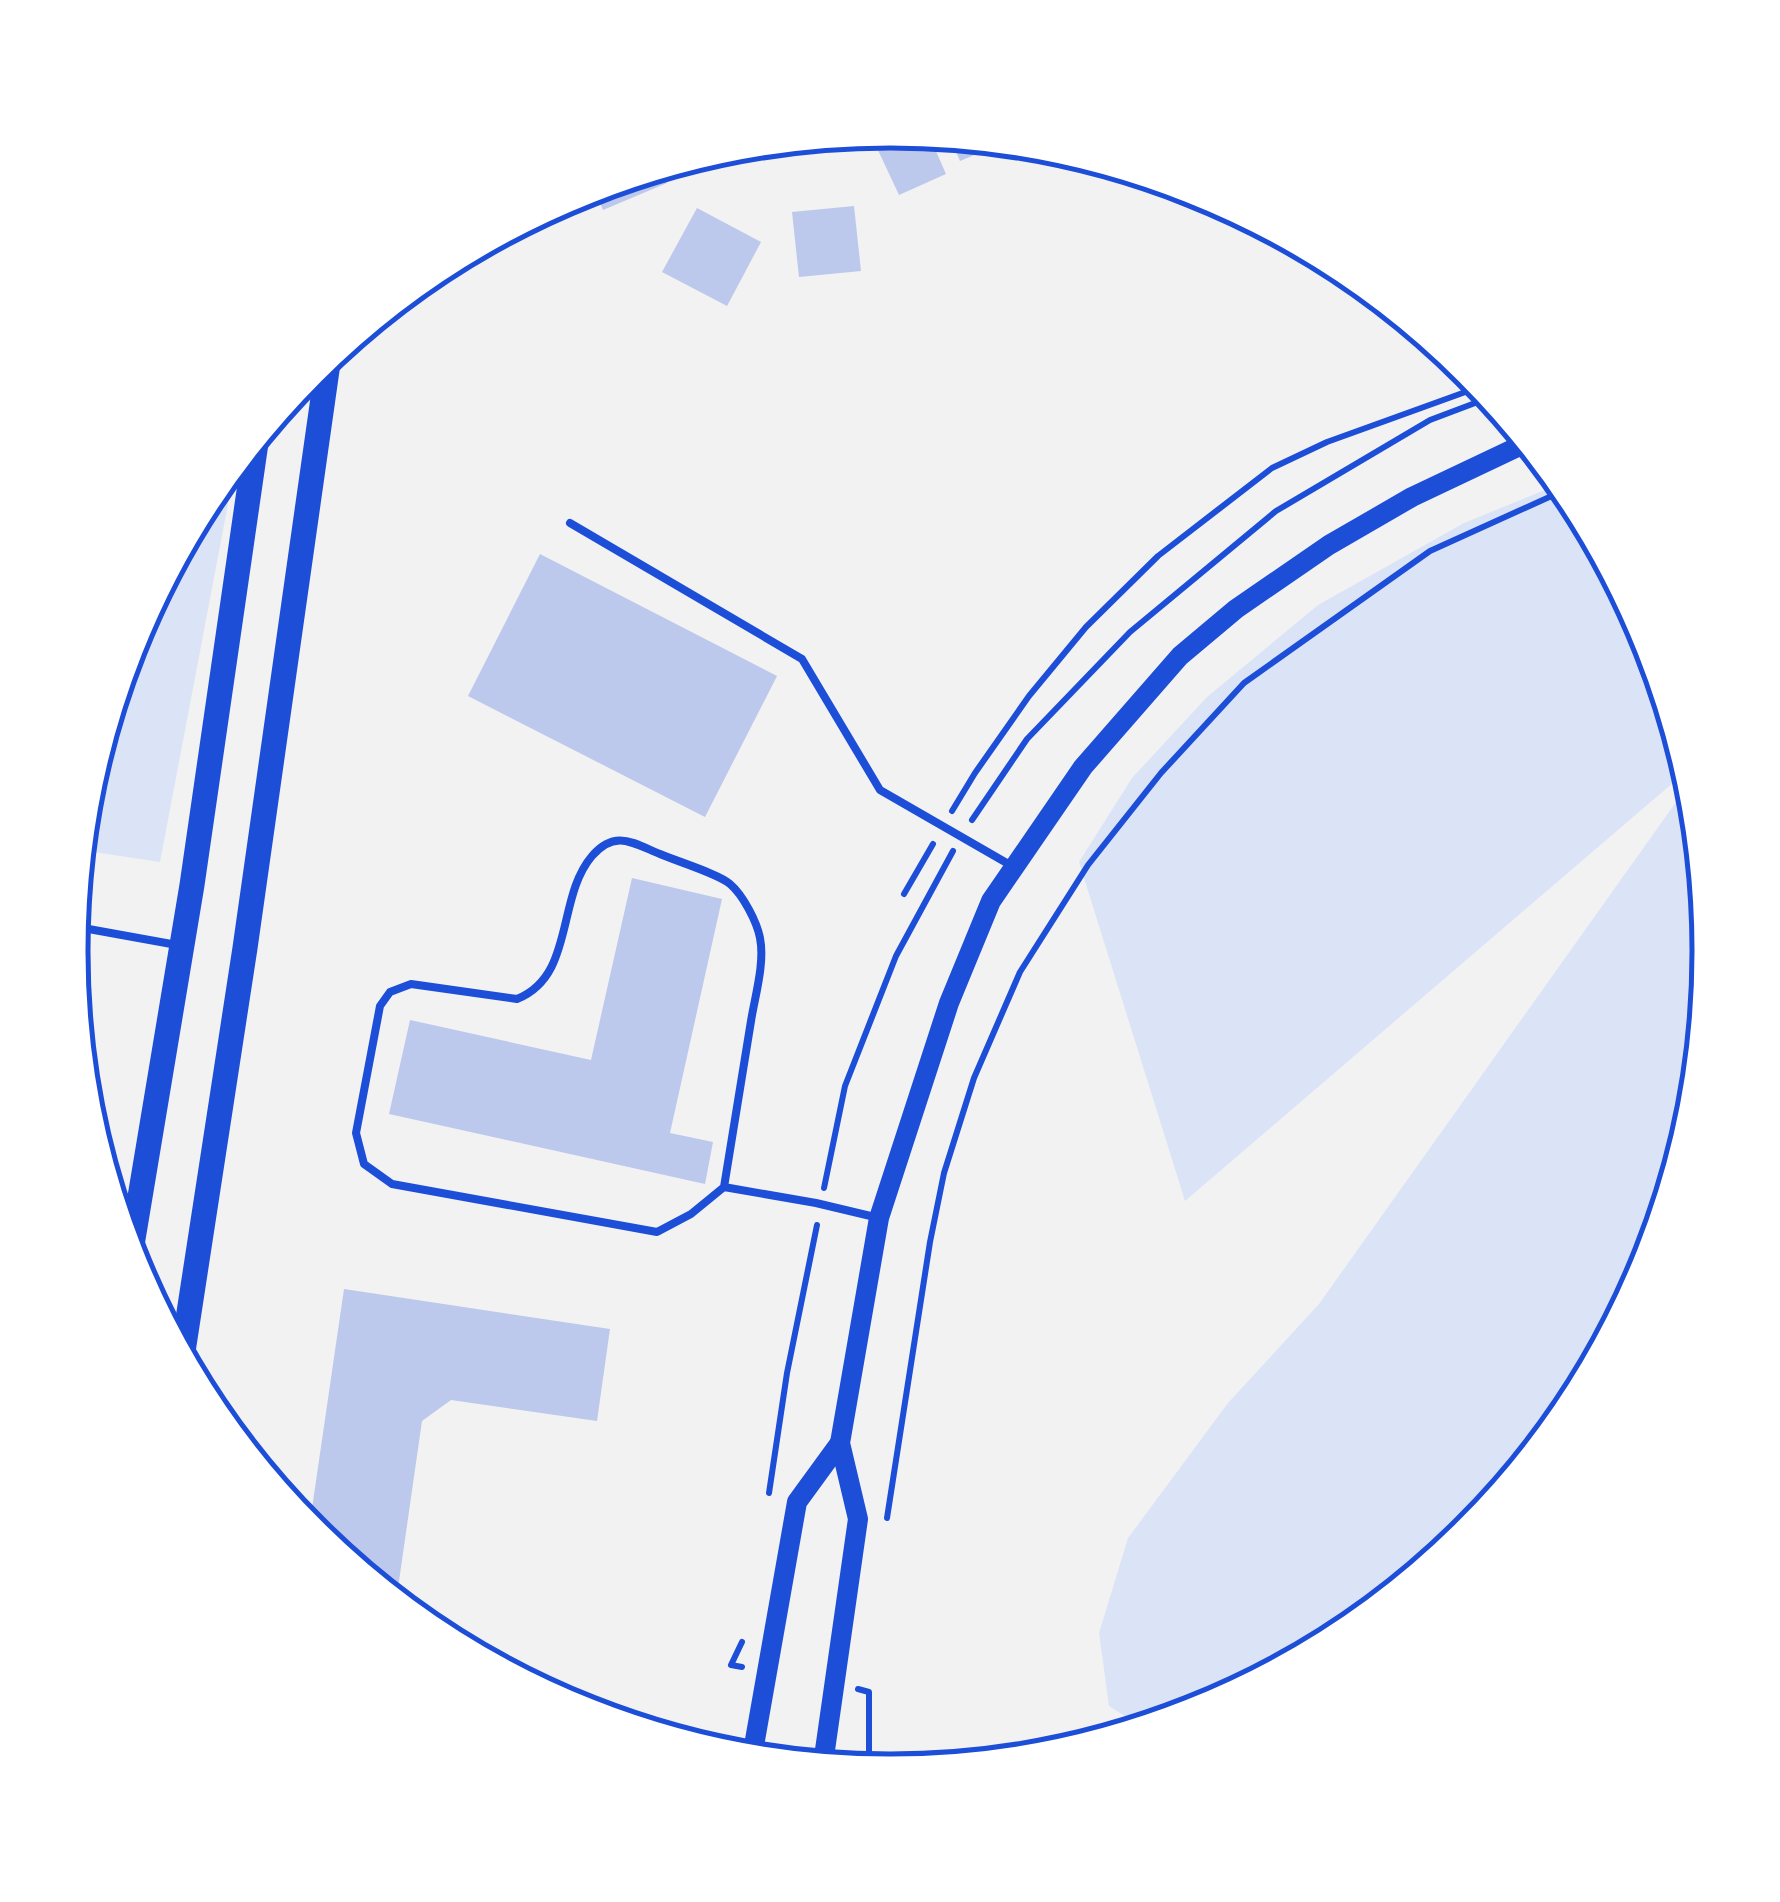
<svg xmlns="http://www.w3.org/2000/svg" width="1780" height="1902" viewBox="0 0 1780 1902" font-family="Signika,sans-serif">
<style>
.green{fill:#dbe4f7}
.building{fill:#bdc9ec}
.lines{fill:none;stroke-linecap:round;stroke-linejoin:round}
.path{stroke:#1d4ed8;stroke-width:6}
.service{stroke:#1d4ed8;stroke-width:8}
.secondary{stroke:#1d4ed8;stroke-width:20}
.primary{stroke:#1d4ed8;stroke-width:25}
.rim{fill:none;stroke:#1d4ed8;stroke-width:5}
</style>
<rect width="100%" height="100%" fill="#f2f2f2"/>
<g class="green">
<path d="M 236,462 L 160,862 L 80,850 C 82,830 82,808 86,789 C 111,680 165,548 236,462 Z"/>
<polygon points="1562,483 1572,496 1648,638 1688,770 1185,1201 1079,862 1132,778 1207,697 1318,605 1464,523"/>
<polygon points="1691,781 1710,952 1694,1112 1647,1265 1571,1407 1469,1531 1345,1633 1203,1709 1142,1727 1109,1706 1099,1633 1128,1538 1228,1403 1319,1304"/>
</g>
<g class="building">
<polygon points="912,133 929,135 946,174 899,195 877,148"/>
<polygon points="950,137 973,139 1005,142 960,161"/>
<polygon points="660,168 667,183 603,210 594,188"/>
<polygon points="854,206 861,271 799,277 792,212"/>
<polygon points="697,208 761,242 727,306 662,272"/>
<polygon points="540,554 777,676 705,817 468,696"/>
<polygon points="632,878 722,899 670,1133 713,1142 705,1184 389,1114 410,1020 591,1060"/>
<polygon points="344,1289 610,1329 597,1421 451,1400 422,1421 396,1602 309,1529"/>
</g>
<g class="lines">
<g class="path">
<polyline points="952,811 975,773 1029,696 1086,627 1158,556 1272,468 1327,442 1482,386"/>
<polyline points="972,820 1027,739 1130,632 1276,511 1430,420 1491,397"/>
<polyline points="904,894 933,844"/>
<polyline points="824,1188 845,1086 896,956 953,851"/>
<polyline points="769,1493 787,1373 817,1225"/>
<polyline points="887,1518 930,1242 944,1173 974,1078 1020,972 1088,865 1161,773 1244,683 1430,551 1567,489"/>
<polyline points="742,1642 731,1665 742,1667"/>
<polyline points="858,1689 869,1692 869,1769"/>
</g>
<g class="service">
<polyline points="570,523 802,659 880,790 1012,866"/>
<polyline points="72,926 177,945"/>
<path d="M 724,1187 C 733,1132 742,1076 751,1021 C 755,996 765,963 760,938 C 757,922 743,895 730,884 C 719,874 676,861 660,854 C 633,843 615,829 592,856 C 556,898 575,976 517,999 L 411,984 L 390,992 L 380,1006 L 356,1133 L 364,1164 L 392,1184 L 657,1232 L 691,1214 L 724,1187 L 816,1203 L 879,1218"/>
</g>
<g class="secondary">
<polyline points="752,1757 797,1502 840,1443"/>
<polyline points="823,1764 858,1519 840,1443 879,1218 949,1003 991,901 1083,767 1180,656 1236,609 1329,545 1412,497 1528,442"/>
</g>
<g class="primary">
<polyline points="130,1257 192,885 257,436"/>
<polyline points="182,1358 245,948 329,356"/>
</g>
</g>
<path d="M0 0H1780V1902H0ZM890 148H890A802 802 0 0 1 1692 950V952A802 802 0 0 1 890 1754H890A802 802 0 0 1 88 952V950A802 802 0 0 1 890 148Z" fill="#fff" fill-rule="evenodd"/>
<path class="rim" d="M890 148H890A802 802 0 0 1 1692 950V952A802 802 0 0 1 890 1754H890A802 802 0 0 1 88 952V950A802 802 0 0 1 890 148Z"/>
</svg>
